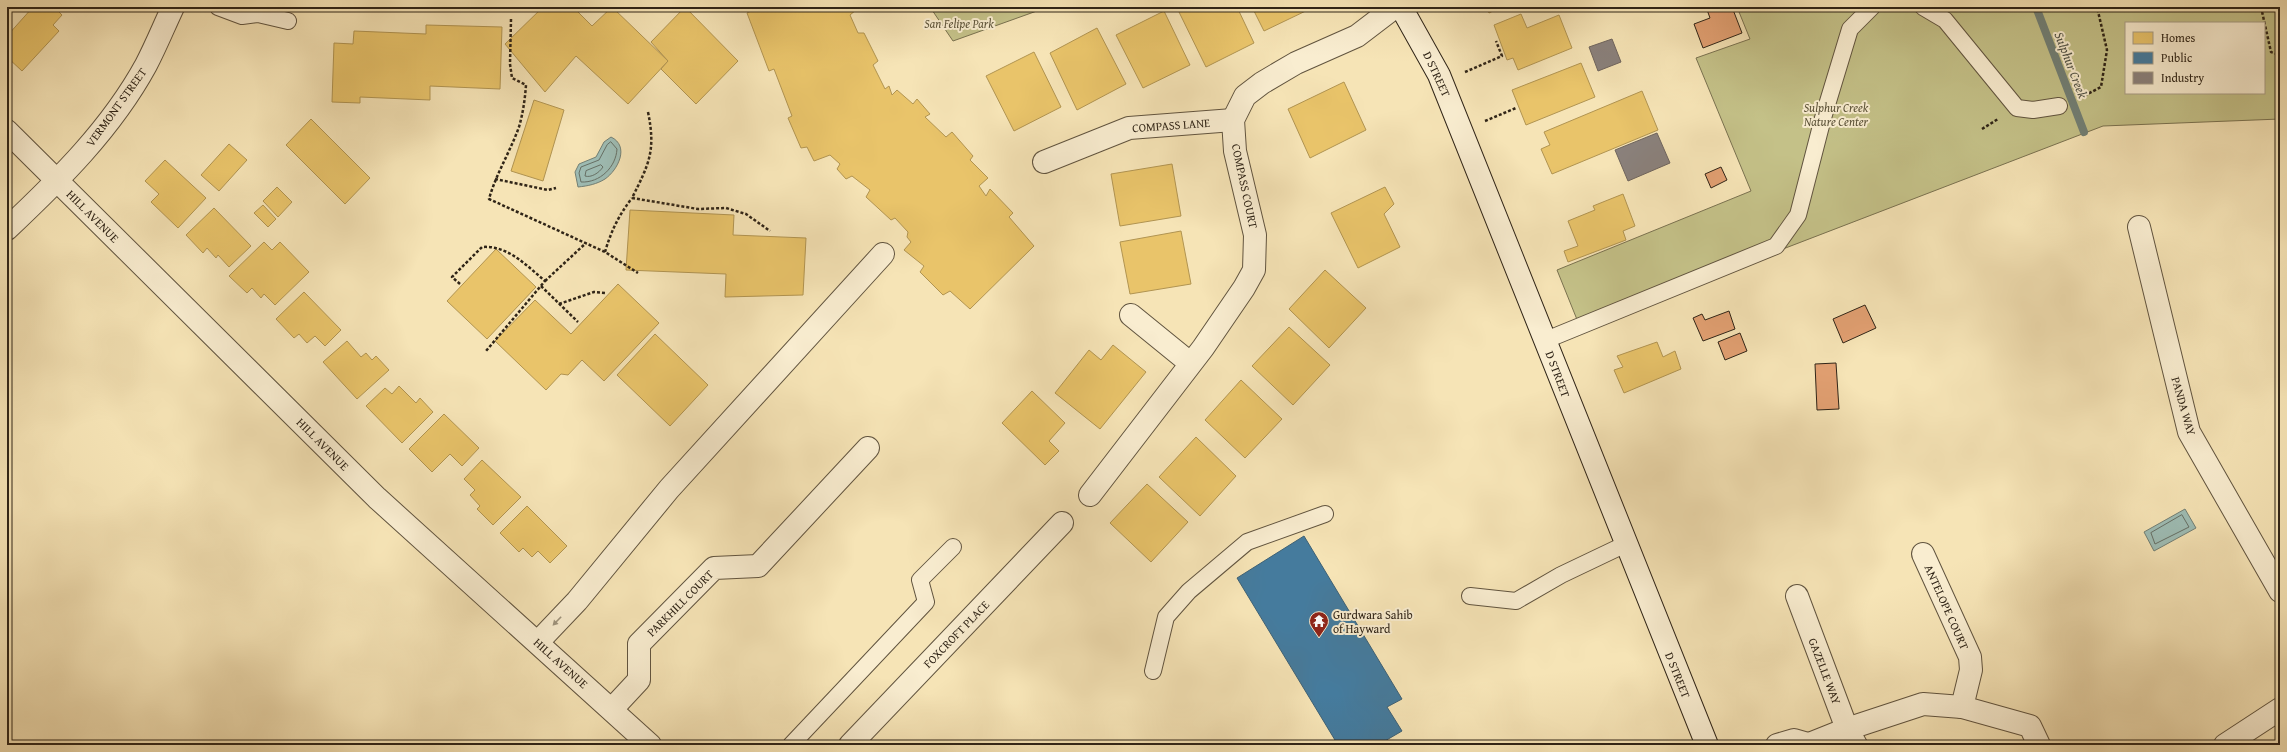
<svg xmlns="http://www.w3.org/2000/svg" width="2287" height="752" viewBox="0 0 2287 752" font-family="'Gentium Book Plus',serif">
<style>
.green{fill:#c4c188;stroke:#7a7250;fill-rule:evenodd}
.water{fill:#9ebdb5;stroke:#728076}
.homes{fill:#e9c46a;stroke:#b19451}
.public{fill:#457b9d;stroke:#3e6175}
.industry{fill:#8a817c;stroke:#6f655e}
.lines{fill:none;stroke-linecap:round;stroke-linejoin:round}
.shore{stroke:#667066;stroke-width:1}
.stream{stroke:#728076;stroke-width:8}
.building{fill:#e2a072;stroke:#2f2417}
.service-casing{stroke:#61543f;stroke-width:18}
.minor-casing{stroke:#61543f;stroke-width:24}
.secondary-casing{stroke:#2f2417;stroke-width:24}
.path{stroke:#2f2417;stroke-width:2.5;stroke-dasharray:3 2;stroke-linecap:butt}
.service{stroke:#f9edd0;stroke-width:16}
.minor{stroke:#f9edd0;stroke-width:22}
.secondary{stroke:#f9edd0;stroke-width:22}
.oneway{fill:#9e937d}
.labels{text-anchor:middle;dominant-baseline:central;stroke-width:4;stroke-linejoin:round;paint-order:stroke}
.park-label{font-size:12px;font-style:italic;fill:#5c5339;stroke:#f9edd0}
.street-label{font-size:12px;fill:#2f2417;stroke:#f9edd0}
.poi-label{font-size:12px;fill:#2f2417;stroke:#f9edd0;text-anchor:start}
.water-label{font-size:13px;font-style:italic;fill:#505246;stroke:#f9edd0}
</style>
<rect width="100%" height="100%" fill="#f6e4b6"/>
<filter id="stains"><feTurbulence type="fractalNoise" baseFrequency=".005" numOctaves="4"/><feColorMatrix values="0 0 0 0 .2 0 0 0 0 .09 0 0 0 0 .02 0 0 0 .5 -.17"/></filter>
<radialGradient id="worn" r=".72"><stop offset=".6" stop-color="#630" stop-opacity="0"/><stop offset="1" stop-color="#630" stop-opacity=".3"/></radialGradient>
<g class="green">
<polygon points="930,7 1048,7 953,41"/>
<path d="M 1737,7 L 2280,7 L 2280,119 L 2103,126 L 1580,327 L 1557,270 L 1751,191 L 1696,58 L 1750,39 ZM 2126,23 L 2264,23 L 2264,93 L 2126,93 Z"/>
</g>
<g class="water">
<path d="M 611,137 C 630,146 618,170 605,179 C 597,184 588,186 578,187 L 575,172 L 579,164 L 596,157 L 604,142 Z"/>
<polygon points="2185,509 2196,528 2154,551 2144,532"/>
</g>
<g class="homes">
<polygon points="33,7 54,7 62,15 53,25 59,31 22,71 7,57 7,36"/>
<polygon points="543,7 573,7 592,26 612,7 668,61 628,104 576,56 545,92 505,44"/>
<polygon points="685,7 738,61 696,104 661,69 668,61 651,42"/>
<polygon points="759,7 855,7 856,10 850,15 858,33 864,33 878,61 873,65 885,89 889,86 892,95 897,90 913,104 917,99 930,114 925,117 946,137 952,132 973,156 970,160 988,178 979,186 986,196 990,189 1013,213 1009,217 1034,246 970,309 950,291 943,295 920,272 924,266 904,250 911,242 907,237 908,232 895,218 891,220 866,197 870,190 852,176 846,179 837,169 840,164 830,155 814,161 807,147 801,148 788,118 792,116 774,69 769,71 747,13"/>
<polygon points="1183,7 1237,7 1254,43 1206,67 1178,10"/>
<polygon points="1252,7 1314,7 1264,31"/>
<polygon points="1486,7 1501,7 1489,13"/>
<polygon points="1164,11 1190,65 1143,88 1116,35"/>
<polygon points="1521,14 1527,28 1559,15 1572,48 1518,70 1513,58 1507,60 1494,25"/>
<polygon points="426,25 502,27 500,89 430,86 430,100 360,97 360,103 332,102 334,43 353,44 354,31 426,34"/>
<polygon points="1097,28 1126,84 1077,110 1050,53"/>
<polygon points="1034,52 1061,107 1014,131 986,76"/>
<polygon points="1581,63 1595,97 1526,125 1512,90"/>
<polygon points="1344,82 1366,130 1310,158 1288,109"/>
<polygon points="1642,91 1658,130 1552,174 1541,149 1550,145 1544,132"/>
<polygon points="534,100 564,110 543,181 511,171"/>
<polygon points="311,119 370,178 345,204 286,145"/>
<polygon points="229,144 247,160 219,191 201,175"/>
<polygon points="165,160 206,198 178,228 151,202 159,194 145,181"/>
<polygon points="1172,164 1181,216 1120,226 1111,174"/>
<polygon points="277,187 292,202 278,217 263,201"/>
<polygon points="1385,187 1394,204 1384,214 1400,247 1358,268 1331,213"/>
<polygon points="1623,194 1635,226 1623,231 1626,240 1568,262 1564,251 1578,246 1568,221 1595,210 1593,206"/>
<polygon points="263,205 276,219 268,227 254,213"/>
<polygon points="214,208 251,246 229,267 218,255 216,258 207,248 203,253 186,235"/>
<polygon points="630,210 734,215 733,235 806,238 803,295 725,297 726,274 626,270"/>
<polygon points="1181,231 1191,284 1130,294 1120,242"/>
<polygon points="264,242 272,250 280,242 309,272 275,305 264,294 261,298 252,288 247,293 229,276"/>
<polygon points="496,249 536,287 487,339 447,301"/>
<polygon points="1325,270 1366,308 1329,348 1289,309"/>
<polygon points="618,284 659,323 604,381 582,360 568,375 561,374 546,390 495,341 535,300 571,334"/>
<polygon points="304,292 341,330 325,346 315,336 307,343 299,334 294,338 276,319"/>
<polygon points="1289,327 1330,365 1293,405 1252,366"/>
<polygon points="655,334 708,385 670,426 617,375"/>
<polygon points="347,341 361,357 366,353 372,360 376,356 389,370 357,399 323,362"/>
<polygon points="1657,342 1663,357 1675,351 1681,369 1624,393 1614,370 1623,367 1617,356"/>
<polygon points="1113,345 1146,372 1100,429 1055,393 1089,350 1101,360"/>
<polygon points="1241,380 1282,419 1245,458 1205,420"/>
<polygon points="399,386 416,403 420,398 433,412 402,443 366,406 385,388 392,394"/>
<polygon points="1032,391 1065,423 1049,441 1059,451 1045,465 1002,423"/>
<polygon points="444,414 479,448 462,466 450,454 432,472 409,449"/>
<polygon points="1196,437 1236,476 1200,516 1159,477"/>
<polygon points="482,460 521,497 493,525 477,509 480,506 470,495 475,490 464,479"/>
<polygon points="1147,484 1188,522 1151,562 1110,523"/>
<polygon points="527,506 567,546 550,563 538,551 532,557 523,548 519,552 500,533"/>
</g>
<polygon class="public" points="1304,536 1402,699 1387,707 1402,731 1378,745 1338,745 1237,578"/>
<g class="industry">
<polygon points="1612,39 1621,62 1598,71 1589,47"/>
<polygon points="1657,133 1670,163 1628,181 1615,150"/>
</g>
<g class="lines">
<g class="shore">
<path d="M 611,142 L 617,149 C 616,167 600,183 581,182 L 579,173 L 581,167 L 599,160 L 607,145 Z"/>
<path d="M 601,165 L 603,167 C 599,173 591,178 585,176 L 586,171 Z"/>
<polygon points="2182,515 2189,527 2155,544 2151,533"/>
</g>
<polyline class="stream" points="2036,7 2084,132"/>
</g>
<g class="building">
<polygon points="1706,7 1732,7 1742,33 1703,48 1694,24 1710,18"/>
<polygon points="1721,167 1727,180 1711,188 1705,174"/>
<polygon points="1865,305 1876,328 1843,343 1833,319"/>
<polygon points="1729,311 1735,329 1703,341 1693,318 1702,314 1705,320"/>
<polygon points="1740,333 1747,351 1725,360 1718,342"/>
<polygon points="1836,363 1839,409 1817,410 1815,364"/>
</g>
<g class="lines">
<defs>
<g id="service">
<polyline points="218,7 242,16 258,14 288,21"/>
<polyline points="1923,7 1945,20 2017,108 2033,110 2059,106"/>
<polyline points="1546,340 1776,246 1798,215 1823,118 1850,29 1872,7"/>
<polyline points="1470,596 1516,601 1561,575 1626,544"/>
<polyline points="1153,671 1166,617 1189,591 1247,542 1325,514"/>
<polyline points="791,745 926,602 920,580 953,547"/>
</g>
<g id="minor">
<polyline points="7,131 377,498 650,745"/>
<polyline points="1044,162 1129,128 1233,120"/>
<polyline points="2139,227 2189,432 2280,591"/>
<path d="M 7,229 C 59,180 111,129 146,65 C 156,46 164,26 173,7"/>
<polyline points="1131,315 1190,363"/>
<polyline points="1090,495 1203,348 1244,288 1254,270 1255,235 1235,151 1233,120 1245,96 1262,83 1296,63 1357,36 1395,7"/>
<polyline points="1923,554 1970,657 1971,670 1962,707"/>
<polyline points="1797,596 1847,729 1856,745"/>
<polyline points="538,642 577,601 669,489 883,254"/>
<polyline points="612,709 639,680 639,644 714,568 758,566 868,448"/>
<polyline points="850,745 1062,523"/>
<polyline points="1777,745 1794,740 1808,744"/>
<polyline points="1807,745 1847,729 1923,704 1962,707 2030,726 2039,745"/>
<polyline points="2225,745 2280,709"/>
</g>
<polyline id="secondary" points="1401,7 1439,75 1707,745"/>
</defs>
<use href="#service" class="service-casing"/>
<use href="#minor" class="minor-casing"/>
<use href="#secondary" class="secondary-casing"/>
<g class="path">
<polyline points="2261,7 2271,52 2280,55"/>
<path d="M 511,19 L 510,64 L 512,78 L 526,85 C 525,99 523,113 519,127 C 510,152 496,174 489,199 L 605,252 L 638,273"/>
<polyline points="1465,72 1502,56 1496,41"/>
<polyline points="2080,98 2101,87 2107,50 2097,7"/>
<path d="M 648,112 C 656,151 649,164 632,198 L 698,209 L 726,208 L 746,214 L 770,231"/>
<polyline points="1485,121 1516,108"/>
<polyline points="1982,129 1998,119"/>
<polyline points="495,179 548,190 556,188"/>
<path d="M 605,252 C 611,231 619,215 632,198"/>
<polyline points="545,281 586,243"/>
<path d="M 460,284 L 452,277 L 482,247 C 508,245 527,266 545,281 L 486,351"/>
<polyline points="541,286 578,322"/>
<polyline points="559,304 594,292 605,293"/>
</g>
<use href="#service" class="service"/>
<use href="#minor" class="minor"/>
<use href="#secondary" class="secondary"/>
</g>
<defs><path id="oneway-solid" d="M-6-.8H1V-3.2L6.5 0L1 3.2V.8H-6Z"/></defs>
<use class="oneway" href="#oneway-solid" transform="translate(557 621) rotate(134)"/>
<defs>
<symbol id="temple-pin" viewBox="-11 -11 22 30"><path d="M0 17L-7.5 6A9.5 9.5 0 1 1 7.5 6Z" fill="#8f2418" stroke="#f9edd0"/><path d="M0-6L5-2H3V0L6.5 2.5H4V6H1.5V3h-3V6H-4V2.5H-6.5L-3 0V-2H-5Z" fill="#fff"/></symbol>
</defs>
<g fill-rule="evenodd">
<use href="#temple-pin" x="1308" y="610" width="22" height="30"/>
</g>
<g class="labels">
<g class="park-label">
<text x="959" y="23">San Felipe Park</text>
<text x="1836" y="107">Sulphur Creek<tspan x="1836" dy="14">Nature Center</tspan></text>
</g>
<g class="street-label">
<text transform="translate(1437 74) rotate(65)">D STREET</text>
<text transform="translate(116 107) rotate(-54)">VERMONT STREET</text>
<text transform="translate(1171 125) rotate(-4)">COMPASS LANE</text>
<text transform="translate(1245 186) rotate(78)">COMPASS COURT</text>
<text transform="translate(93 216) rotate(45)">HILL AVENUE</text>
<text transform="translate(1558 374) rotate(69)">D STREET</text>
<text transform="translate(2184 406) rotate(74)">PANDA WAY</text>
<text transform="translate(323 444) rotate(45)">HILL AVENUE</text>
<text transform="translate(680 603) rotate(-45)">PARKHILL COURT</text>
<text transform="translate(1947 607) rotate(66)">ANTELOPE COURT</text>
<text transform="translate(956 634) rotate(-46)">FOXCROFT PLACE</text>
<text transform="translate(561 663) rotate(42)">HILL AVENUE</text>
<text transform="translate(1825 671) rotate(69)">GAZELLE WAY</text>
<text transform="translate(1678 675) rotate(68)">D STREET</text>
</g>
<g class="poi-label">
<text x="1333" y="614">Gurdwara Sahib<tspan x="1333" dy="14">of Hayward</tspan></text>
</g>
<g class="water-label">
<text transform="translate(2071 65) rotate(69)">Sulphur Creek</text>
</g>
</g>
<rect width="2287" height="752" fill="none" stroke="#f6e4b6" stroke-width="24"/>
<rect x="8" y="8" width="2271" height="736" fill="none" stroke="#2f2417" stroke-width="2"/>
<rect x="12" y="12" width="2263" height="728" fill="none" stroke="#2f2417"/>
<rect x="2125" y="22" width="140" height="72" fill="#f9edd0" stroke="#a89d86"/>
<rect x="2133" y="32" width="20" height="12" fill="#e9c46a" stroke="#a89d86"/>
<text x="2161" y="42" font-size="12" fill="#2f2417">Homes</text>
<rect x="2133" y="52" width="20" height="12" fill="#457b9d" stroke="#a89d86"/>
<text x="2161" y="62" font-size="12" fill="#2f2417">Public</text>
<rect x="2133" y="72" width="20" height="12" fill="#8a817c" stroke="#a89d86"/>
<text x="2161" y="82" font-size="12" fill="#2f2417">Industry</text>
<rect width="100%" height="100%" filter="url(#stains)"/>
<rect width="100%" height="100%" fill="url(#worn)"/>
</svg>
